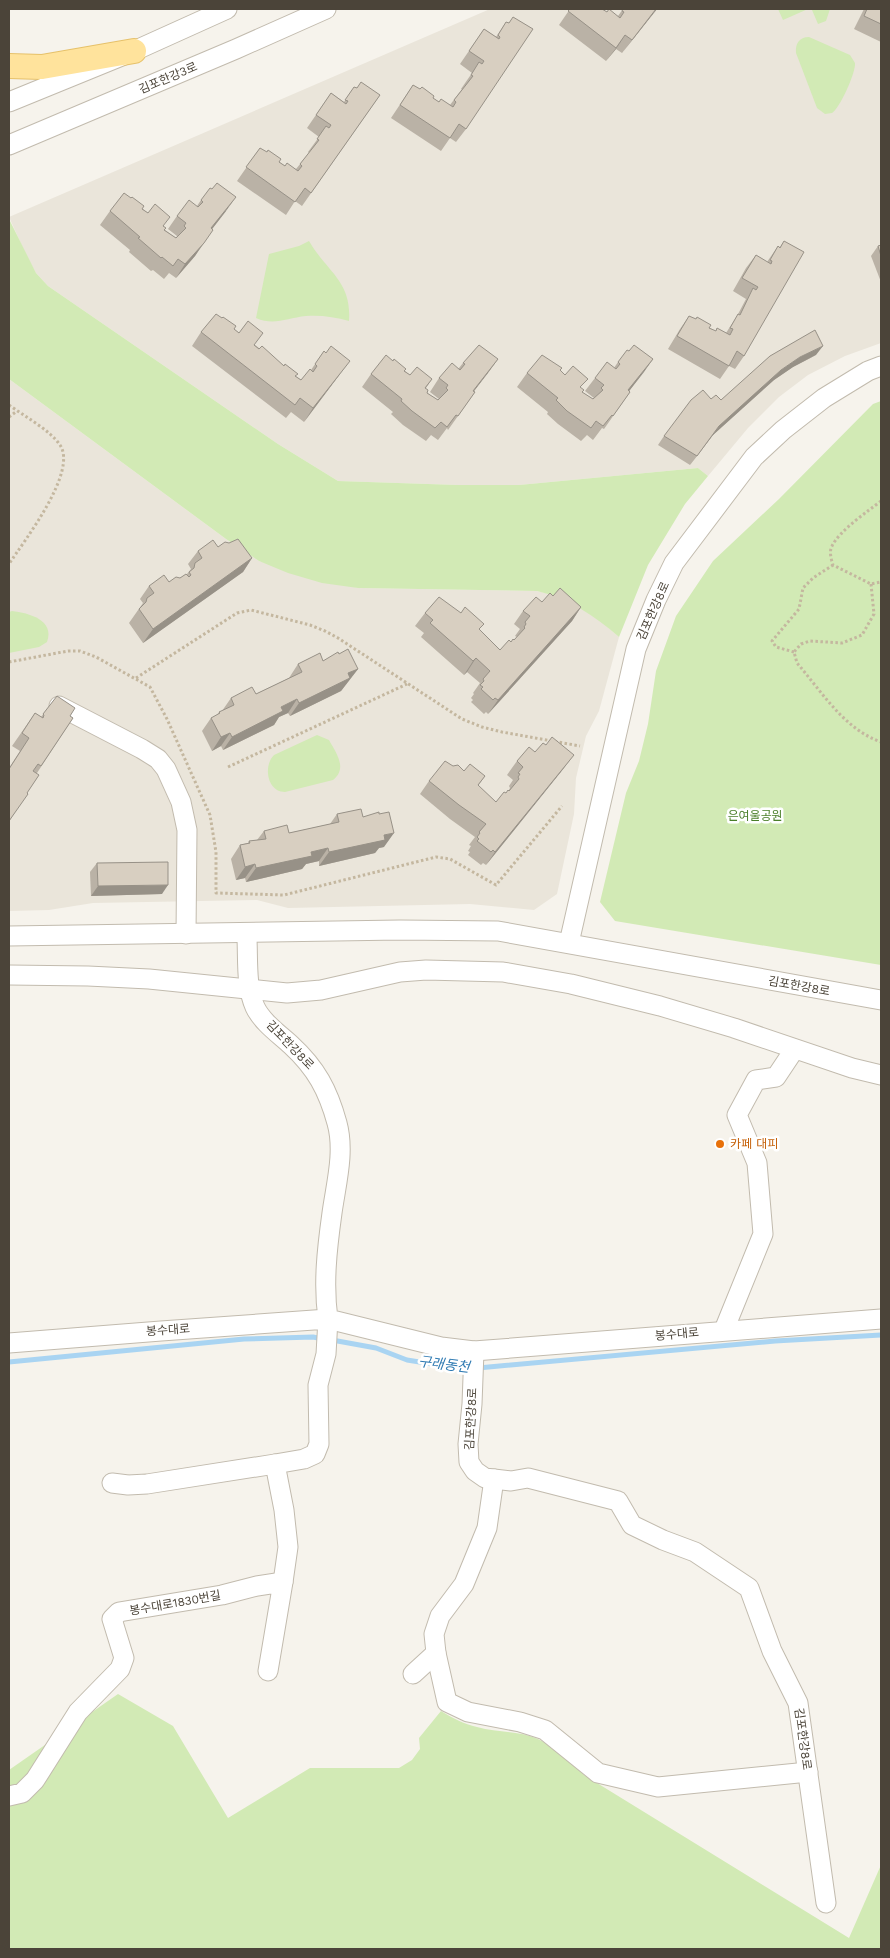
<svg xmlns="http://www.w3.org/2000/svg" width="890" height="1958" viewBox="0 0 890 1958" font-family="'Work Sans','Noto Sans KR',sans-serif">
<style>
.residential{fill:#eae5da}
.green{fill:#d2eab5}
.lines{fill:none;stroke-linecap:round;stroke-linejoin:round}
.stream{stroke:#a9d4f2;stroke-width:5}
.minor-casing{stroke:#c2bbae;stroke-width:21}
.major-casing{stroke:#e6c16a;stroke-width:26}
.path{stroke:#c4b79f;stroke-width:3;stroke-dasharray:2.5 2.5;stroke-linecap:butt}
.minor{stroke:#fff;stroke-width:19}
.major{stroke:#ffe39c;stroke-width:24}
.wall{fill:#bab2a6}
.shaded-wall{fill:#979187}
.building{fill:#d8cfc1;stroke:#979187}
.food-dot{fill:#e8710a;stroke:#fff;stroke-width:2}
.labels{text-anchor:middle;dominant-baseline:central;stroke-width:5;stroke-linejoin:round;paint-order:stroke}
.street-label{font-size:12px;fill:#4b4439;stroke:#fff}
.park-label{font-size:12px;fill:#4a7f2a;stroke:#fff}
.food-label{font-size:12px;fill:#c56008;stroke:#fff;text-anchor:start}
.water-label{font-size:14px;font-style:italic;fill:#2e7ab2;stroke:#fff}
</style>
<rect width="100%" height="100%" fill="#f6f3ec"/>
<g class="residential">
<polygon points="490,9 881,9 881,343 845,356 808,375 779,397 748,428 708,476 698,468 519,485 458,485 338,481 278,444 48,286 36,273 27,257 9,217"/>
<polygon points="9,379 226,539 259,561 358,588 537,591 558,596 581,608 602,622 619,637 599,711 586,736 576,778 574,814 557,894 534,910 470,904 288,908 257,900 93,903 49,910 9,911"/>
</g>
<g class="green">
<polygon points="778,9 830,9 826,21 818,24 812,10 808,9 783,20"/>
<path d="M 809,37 L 850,55 L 855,63 C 856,72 840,108 832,113 L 825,114 L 817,108 L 796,53 C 795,44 799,37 809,37 Z"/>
<path d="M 9,219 L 36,273 L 48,286 L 278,444 L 338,481 L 458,485 L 519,485 L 698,468 L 708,476 L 685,504 L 648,565 L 619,637 C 594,615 569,599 537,591 L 358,588 L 322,583 L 288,573 L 259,561 L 226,539 L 9,379 Z"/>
<path d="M 309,241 C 327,272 352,281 349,321 C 335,317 321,315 306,316 C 287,318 274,326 256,318 L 269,254 L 299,246 Z"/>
<polygon points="881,401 881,965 615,921 600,902 626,793 639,761 648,724 656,671 676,616 713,561 779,499 873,404"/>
<path d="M 12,611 C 29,613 55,620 47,642 L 39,647 L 9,653 L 9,612 Z"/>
<path d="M 317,735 L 329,740 C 336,753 348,768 333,780 L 285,792 C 267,792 263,766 274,755 Z"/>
<path d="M 118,1694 L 173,1726 L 228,1818 L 310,1768 L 399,1768 L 412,1760 L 420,1749 L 419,1738 L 441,1711 C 452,1718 464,1724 477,1727 C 497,1733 518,1730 538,1739 C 556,1748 570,1761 584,1775 L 849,1938 L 881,1865 L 881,1949 L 9,1949 L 9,1770 Z"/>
</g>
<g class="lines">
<g class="stream">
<polyline points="332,1340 376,1348 407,1360 457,1368 470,1368"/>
<polyline points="9,1362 244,1339 313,1337 323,1339"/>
<polyline points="478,1368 775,1341 881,1335"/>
</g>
<defs>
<g id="minor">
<polyline points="9,102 134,51 227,9"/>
<polyline points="9,145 236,49 326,9"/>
<polyline points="59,706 142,749 158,759 166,769 181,802 187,830 186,934"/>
<polyline points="9,936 400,930 498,931 881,1000"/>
<path d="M 247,939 C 248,961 246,987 255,1007 C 262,1022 279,1034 291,1045 C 316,1068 328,1090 337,1123 C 345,1152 336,1184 332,1213 C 327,1249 323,1284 328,1319 L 441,1347 L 474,1351 L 881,1319"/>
<polyline points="569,943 636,649 656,600 674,563 754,457 783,430 824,398 868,371 881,366"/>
<polyline points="9,975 88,976 149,979 287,993 321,990 400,972 426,970 503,972 571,984 660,1006 734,1028 852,1068 881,1075"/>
<polyline points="724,1330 763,1234 757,1163 737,1115 756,1080 776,1077 794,1050"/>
<polyline points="9,1343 161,1331 328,1319 326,1354 318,1385 319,1444 315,1454 304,1459 275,1464 284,1510 288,1547 283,1582"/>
<polyline points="474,1351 472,1404 468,1444 469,1462 475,1471 485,1478 511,1481 528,1478 618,1501 632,1525 663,1540 695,1552 749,1588 772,1651 798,1703 826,1903"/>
<polyline points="112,1483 128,1485 147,1484 275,1464"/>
<polyline points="436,1653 447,1702 468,1712 520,1722 545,1730 598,1773 658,1787 808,1772"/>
<polyline points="413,1674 436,1653 434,1634 440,1616 464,1584 487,1528 494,1479"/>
<polyline points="9,1796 22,1793 35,1780 78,1712 120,1669 124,1658 112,1619 119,1612 222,1595 257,1586 283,1582 268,1671"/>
</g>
<polyline id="major" points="9,66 42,67 134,51"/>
</defs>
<use href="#minor" class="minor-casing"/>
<use href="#major" class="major-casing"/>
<g class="path">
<path d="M 9,405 C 24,416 50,430 60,445 C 78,472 24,541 9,564"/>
<polyline points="9,417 17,411"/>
<path d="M 881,501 C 868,511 839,531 832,546 C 829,551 831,559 833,565 L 871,584 L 881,582"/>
<path d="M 871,584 L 874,614 L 862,635 L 842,643 L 810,641 L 801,644 L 794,652 L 797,663 C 822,692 844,729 881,742"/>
<polyline points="794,652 776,647 772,641 799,609 803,588 813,578 833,565"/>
<polyline points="9,662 68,651 80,651 96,657 150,687 167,719 210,815 216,852 216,893 284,895 436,857 450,859 496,885 562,806"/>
<polyline points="136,678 237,613 251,610 310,625 325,631 338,638 462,719 482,727 502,732 580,746"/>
<polyline points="228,767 407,684"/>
</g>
<use href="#minor" class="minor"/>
<use href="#major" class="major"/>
</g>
<g class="wall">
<polygon points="570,9 607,12 618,16 623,9 657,9 622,53 616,49 606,61 559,25"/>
<polygon points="864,9 881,9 881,42 854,29"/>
<polygon points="506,22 466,129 456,142 450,138 441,151 391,118 413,85 439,102 450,105 462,89 461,89 472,73 460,64 484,29 496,37"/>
<polygon points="354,87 357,88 380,95 302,206 295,201 286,215 237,181 260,148 285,166 296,169 309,153 308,152 319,137 307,128 331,93 344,102"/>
<polygon points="201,200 226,211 212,229 195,256 176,278 169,273 164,279 153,270 151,271 129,252 130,250 100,225 110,211 143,209 164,226 165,230 176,238 177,236 168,229 177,216 197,206"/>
<polygon points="784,241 744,356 735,369 729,366 720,379 668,349 680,329 689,316 715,331 726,333 737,316 746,299 733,291 746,268 756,255 767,262 778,246 780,247"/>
<polygon points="881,245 881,282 871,256 878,246"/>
<polygon points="234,329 301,380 311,370 324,351 340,374 304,422 291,412 286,418 192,346 201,332"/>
<polygon points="629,351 653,359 629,391 630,392 604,429 602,428 593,440 587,435 581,441 558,424 547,414 548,412 517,387 527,373 560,371 581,388 582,392 593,399 594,398 585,391 595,378 614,368 618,362"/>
<polygon points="816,355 793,367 774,380 713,435 690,465 658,445 664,436 711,399 721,400"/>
<polygon points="498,359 474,391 475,392 448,430 447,428 438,440 431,435 426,441 403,425 391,414 393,412 362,387 371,374 405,371 410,375 432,379 426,388 427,393 438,400 439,399 430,392 439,378 459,368 463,363"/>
<polygon points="218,547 252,558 243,572 143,643 129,623 143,603 140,599 149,586 169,582 180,578 187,574 191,569 188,564 198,551"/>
<polygon points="553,596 581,607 572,621 488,714 486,712 484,714 471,702 473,700 471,698 474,694 473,693 480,683 467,672 464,675 421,637 424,633 415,626 425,613 479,630 500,650 511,642 514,640 517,637 515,636 520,629 514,624 523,611 542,602"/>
<polygon points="339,654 358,669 341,691 290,716 288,713 279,717 274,725 223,750 221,746 212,751 202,731 211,718 217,715 219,712 222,711 231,698 256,694 289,678 298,664 323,661"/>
<polygon points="57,696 70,716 73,718 37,773 9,822 9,768 20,751 12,746 35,713 41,717"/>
<polygon points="535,752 564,768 486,865 483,863 481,865 468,855 470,852 468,851 471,846 469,845 475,837 450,819 420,794 429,781 453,766 464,771 485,776 478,786 496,802 506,793 509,791 509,790 510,788 509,786 513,780 507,775 517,761"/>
<polygon points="337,814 363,817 384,847 379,848 375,853 319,866 319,861 306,864 302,869 246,882 245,878 236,880 231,859 240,845 248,843 249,841 257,840 264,831 289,833 330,824"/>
<polygon points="97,863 162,894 91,896 90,872"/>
</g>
<g class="shaded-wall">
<polygon points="656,9 657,9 622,53 632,40"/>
<polygon points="625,35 616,49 606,61 616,48"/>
<polygon points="236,197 226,211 202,242 211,228"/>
<polygon points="204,243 195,256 176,278 185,264"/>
<polygon points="823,346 816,355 793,367 774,380 713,435 690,465 719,426 781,370 800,357"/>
<polygon points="498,359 488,373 464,404 473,391"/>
<polygon points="653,359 644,372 619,404 628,390"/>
<polygon points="350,361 340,374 304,422 313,408"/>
<polygon points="252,558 243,572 143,643 153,629"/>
<polygon points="581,607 572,621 488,714 498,700"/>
<polygon points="476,658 467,672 464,675 473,661"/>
<polygon points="358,669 341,691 290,716 299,703 348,673"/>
<polygon points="297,699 288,713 279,717 274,725 223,750 232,737 281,707"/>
<polygon points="230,733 221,746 212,751 221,737"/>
<polygon points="574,755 564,768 486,865 495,852"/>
<polygon points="394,833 384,847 379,848 375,853 319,866 329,852 384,835"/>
<polygon points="328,848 319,861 306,864 302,869 246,882 256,868 311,852"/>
<polygon points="255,864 245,878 236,880 245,867"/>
<polygon points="168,885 162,894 91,896 98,886"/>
</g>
<g class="building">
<polygon points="570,9 602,9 607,12 609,9 620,18 624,12 622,11 623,9 656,9 632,40 625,35 616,48 568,11"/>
<polygon points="867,9 881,9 881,24 864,16"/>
<polygon points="513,17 533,29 466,129 459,124 450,138 400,105 413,85 420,89 422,87 434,96 433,98 439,102 441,99 453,107 456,102 454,100 473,76 471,75 479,62 482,64 484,61 469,51 484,29 499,39 500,37 498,35 506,22 509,23"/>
<polygon points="361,82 380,95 311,193 305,188 295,202 246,167 260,148 267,152 268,150 281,159 279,162 285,166 287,163 298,171 302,166 300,164 319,140 317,139 326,126 329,128 331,125 316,115 331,93 346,104 348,101 345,100 354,87 357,88"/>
<polygon points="217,183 236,197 211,228 213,230 204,243 185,264 178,259 173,266 162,257 161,258 138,238 140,237 110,211 124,193 131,198 132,197 144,206 142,209 148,213 155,204 170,217 163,226 166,228 164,230 176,238 186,228 184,226 186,223 177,216 189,200 198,207 203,202 201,200 210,188 212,189"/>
<polygon points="784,241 804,252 744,356 737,351 729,366 677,336 689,316 696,319 697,317 711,325 709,328 716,331 717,328 730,335 733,329 730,328 738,314 740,315 753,288 756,290 758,287 742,278 756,255 771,264 772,261 770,260 778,246 780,248"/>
<polygon points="881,245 881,256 878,246"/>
<polygon points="216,314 222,318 223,317 236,326 234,329 239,333 248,321 263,333 254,345 259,349 262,346 284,366 285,364 298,374 295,376 301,380 310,369 313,372 317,366 315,364 324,351 326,353 331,346 350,361 313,408 300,398 295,405 201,332"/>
<polygon points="815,330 823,346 800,357 781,370 719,426 697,456 664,436 691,400 703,390 711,399 716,395 721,400 770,356"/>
<polygon points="479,345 498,359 473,391 475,392 458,416 456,415 447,427 441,422 435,428 412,411 401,401 402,399 371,374 386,355 393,361 394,359 406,369 404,371 410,375 417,367 432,379 425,388 428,390 427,393 438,400 448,390 446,388 448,385 439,378 452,363 460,370 465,364 463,363"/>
<polygon points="634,345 653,359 628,390 630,392 613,416 612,415 603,426 596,421 591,428 567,411 556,400 558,398 527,373 542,355 562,368 560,370 565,375 573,366 588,379 580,387 584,390 582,392 593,399 603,390 601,388 604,385 595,378 607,362 616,369 620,364 618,362 627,350 629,351"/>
<polygon points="238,539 252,558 153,629 139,609 146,602 147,598 154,593 149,586 164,575 169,582 176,577 180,578 186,574 189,577 191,575 189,572 194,568 195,563 202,558 198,551 213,540 218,547 225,542 229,543"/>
<polygon points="560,588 581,607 498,700 495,698 493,700 481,689 483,687 480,685 484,681 483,679 490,671 476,658 473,661 430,623 433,620 425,613 439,597 461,613 465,607 484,624 479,629 500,650 509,640 511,642 513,639 514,640 525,628 524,627 526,624 525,622 530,616 523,611 536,597 542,602 550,593 553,596"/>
<polygon points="348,649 358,669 348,673 350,678 299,703 297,699 281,707 283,711 232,737 230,733 221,737 211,718 220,713 219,712 234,705 231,698 252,687 256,694 302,672 298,664 320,653 323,661 338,652 339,654"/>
<polygon points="57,696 75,708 70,716 73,718 41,766 38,764 33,771 39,775 27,793 28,794 9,821 9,769 29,738 22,733 35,713 43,718 44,715 43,714"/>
<polygon points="552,737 574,755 495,852 493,850 491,852 477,841 479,839 477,837 480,833 479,832 486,824 459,805 429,781 445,761 453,766 458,765 464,771 470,764 485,776 478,785 496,802 504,792 506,793 508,790 509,791 519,779 518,777 520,774 518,773 523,767 517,761 529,747 535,752 543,743 546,745"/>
<polygon points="361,809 363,817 379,812 379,814 389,812 394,833 384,835 385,840 329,852 328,848 311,852 312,856 256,868 255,864 245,867 240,845 250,843 249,841 266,839 264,831 287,825 289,833 339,822 337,814"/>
<polygon points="168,862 168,885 98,886 97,863"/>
</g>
<circle class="food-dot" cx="720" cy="1144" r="5"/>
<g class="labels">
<g class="street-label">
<text transform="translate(168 78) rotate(-23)">김포한강3로</text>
<text transform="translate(653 611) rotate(-66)">김포한강8로</text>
<text transform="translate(799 986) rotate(10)">김포한강8로</text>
<text transform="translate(290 1045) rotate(46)">김포한강8로</text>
<text transform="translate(168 1330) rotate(-4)">봉수대로</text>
<text transform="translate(677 1334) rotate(-5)">봉수대로</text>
<text transform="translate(471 1419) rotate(-87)">김포한강8로</text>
<text transform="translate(175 1603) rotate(-10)">봉수대로1830번길</text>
<text transform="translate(803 1739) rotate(82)">김포한강8로</text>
</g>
<g class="park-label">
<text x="755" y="816">은여울공원</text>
</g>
<g class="food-label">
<text x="730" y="1144">카페 대피</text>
</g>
<g class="water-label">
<text transform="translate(444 1364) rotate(7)">구래동천</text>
</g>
</g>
<rect width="890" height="1958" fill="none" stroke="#4b4439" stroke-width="20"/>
</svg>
